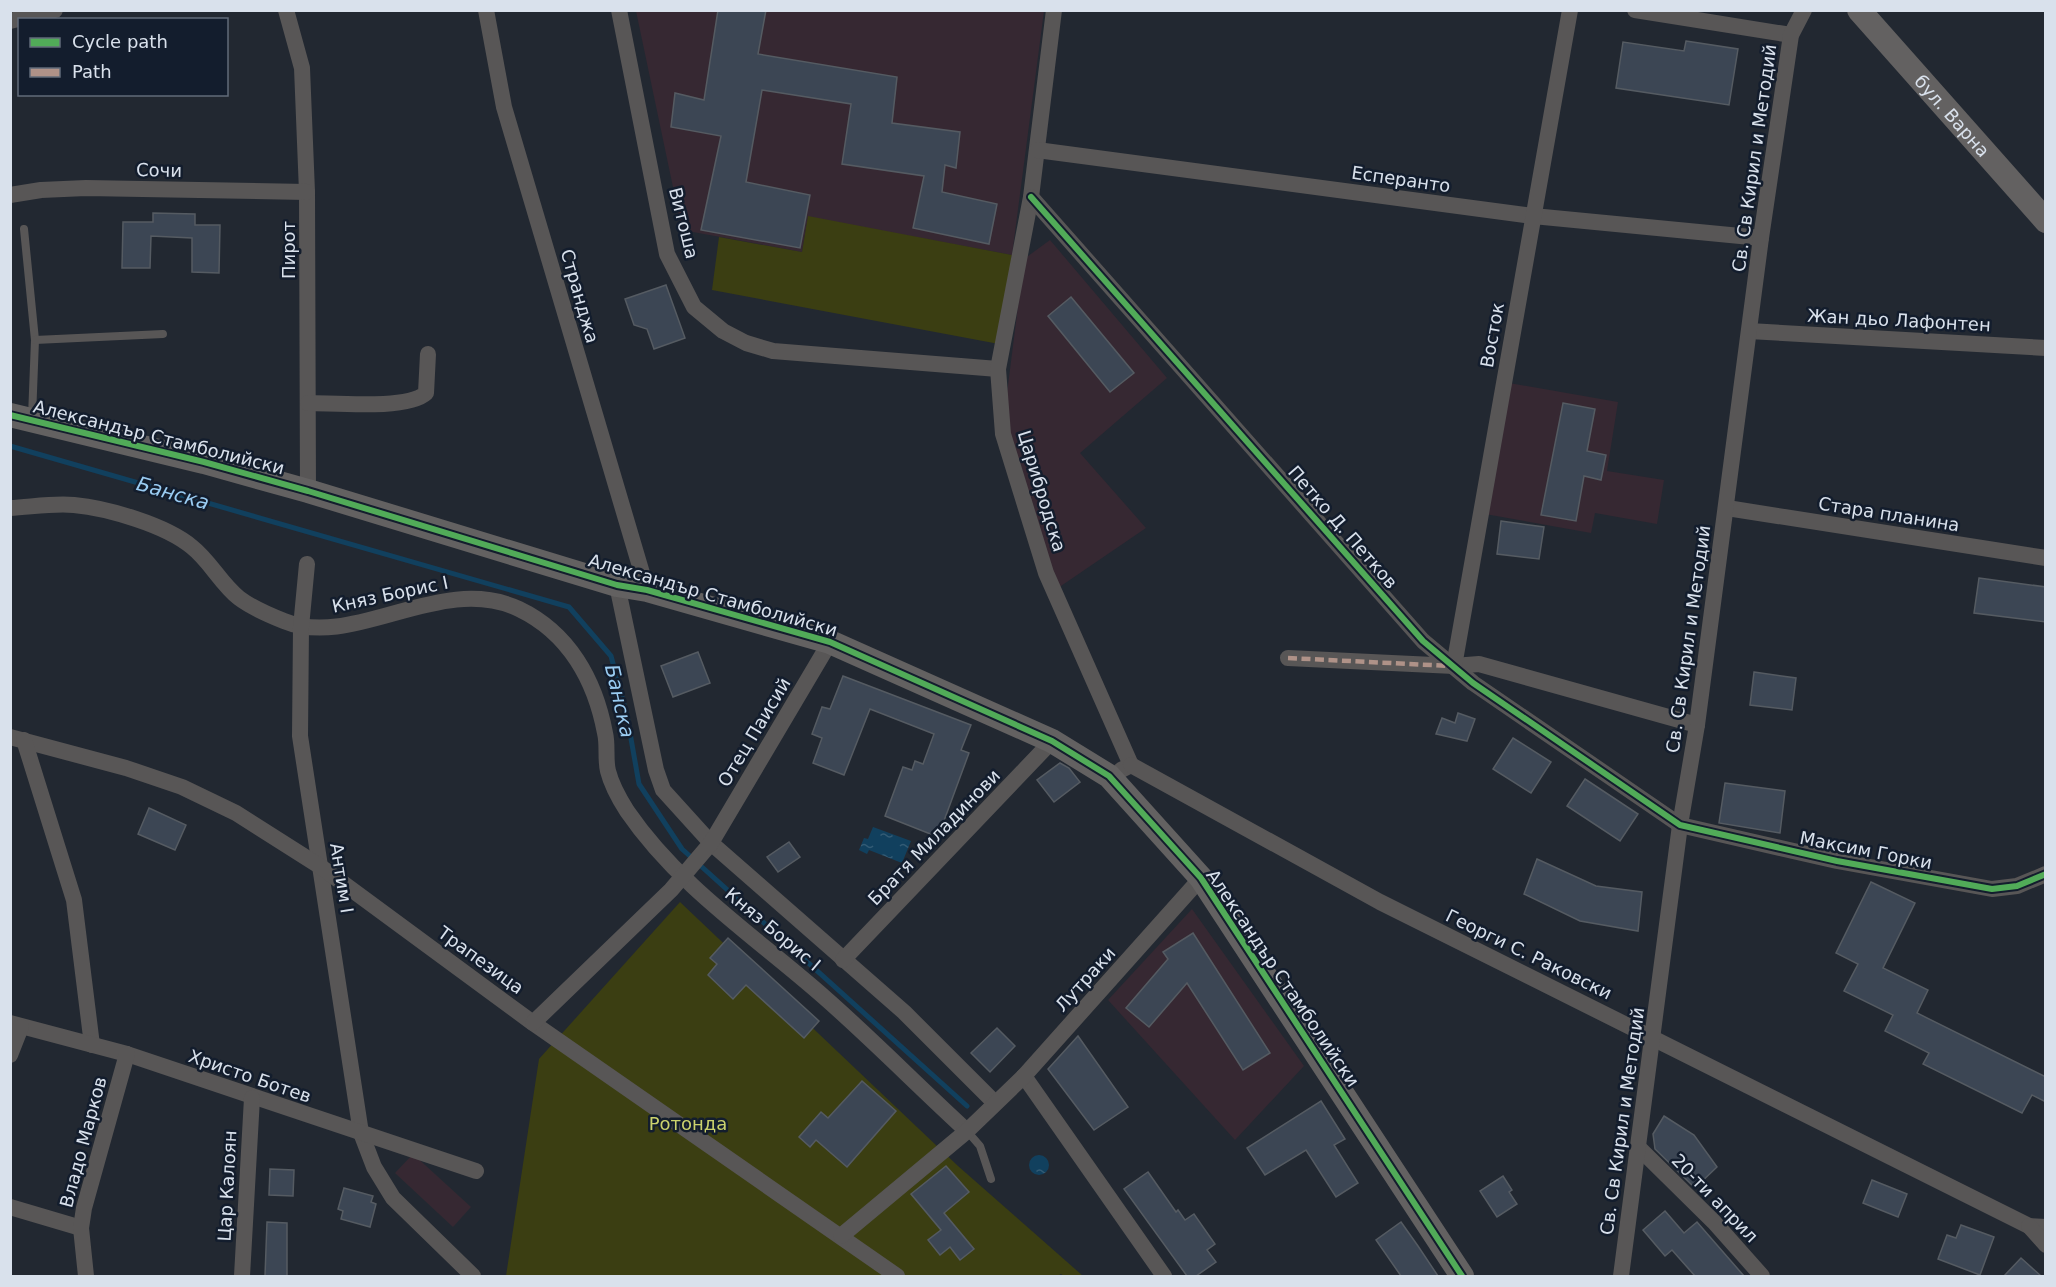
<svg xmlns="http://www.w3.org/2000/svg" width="2056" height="1287" viewBox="0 0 2056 1287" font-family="'DejaVu Sans',sans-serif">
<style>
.education{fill:#362832}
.park{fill:#3b3e12;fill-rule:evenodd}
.water{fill:url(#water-ripples)}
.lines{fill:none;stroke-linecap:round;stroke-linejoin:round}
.stream{stroke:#11405e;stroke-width:5}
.building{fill:#3c4654;stroke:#555b62;stroke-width:1.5}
.lane{stroke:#585656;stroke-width:8}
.street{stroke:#585656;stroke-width:16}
.secondary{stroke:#636161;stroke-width:24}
.quiet{stroke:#af9288;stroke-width:4.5;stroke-dasharray:9 4.5;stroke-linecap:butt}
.cycleway-casing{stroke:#131d2d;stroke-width:10}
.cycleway{stroke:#51ab58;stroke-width:6}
.labels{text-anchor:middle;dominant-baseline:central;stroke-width:5;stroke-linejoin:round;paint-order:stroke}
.street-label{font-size:18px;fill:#d9e1ec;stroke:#131d2d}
.park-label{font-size:18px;fill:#cbd26d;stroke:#131d2d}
.water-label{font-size:20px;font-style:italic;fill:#9accf2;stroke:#131d2d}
</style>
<defs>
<pattern id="water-ripples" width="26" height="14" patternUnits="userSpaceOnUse" patternTransform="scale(1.5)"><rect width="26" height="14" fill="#11405e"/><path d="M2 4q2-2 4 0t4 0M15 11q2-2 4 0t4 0" fill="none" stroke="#335b75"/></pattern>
</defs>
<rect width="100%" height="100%" fill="#222831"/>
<g class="education">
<polygon points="636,11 1044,11 1012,255 808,217 802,252 682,230"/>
<polygon points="1050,240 1167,378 1080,453 1146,528 1058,588 1008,446 1007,393 1024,259"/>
<polygon points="1509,383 1618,402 1607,471 1664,480 1657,524 1595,513 1591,533 1485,514"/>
<polygon points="1192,909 1304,1066 1235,1140 1108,1000"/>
<polygon points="413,1154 471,1207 453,1227 395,1173"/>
</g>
<g class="park">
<polygon points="808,216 1012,255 999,344 712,290 719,237 802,252"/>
<path d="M 680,902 L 958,1166 L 1083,1276 L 1064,1276 L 1061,1274 L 1057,1276 L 506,1276 L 539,1059 ZM 946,1166 L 968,1193 L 934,1221 L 911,1194 ZM 951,1222 L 973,1249 L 960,1260 L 950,1247 L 928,1240 Z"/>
</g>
<g class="water">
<polygon points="873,827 911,841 902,863 869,850 867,854 859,850 864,838 868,839"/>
<circle cx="1039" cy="1165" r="10"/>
</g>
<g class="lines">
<polyline class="stream" points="10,446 569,607 611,656 627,716 639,784 682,849 967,1106"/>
</g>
<g class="building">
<polygon points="718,10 766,10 758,54 897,77 892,123 960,132 956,168 945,165 942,192 997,204 989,244 913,228 924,176 842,164 851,104 762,90 746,182 810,195 800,248 701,230 721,136 671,127 675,93 704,100"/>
<polygon points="1686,41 1738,49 1729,105 1616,88 1623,42 1684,51"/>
<polygon points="153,213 195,214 195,225 220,225 219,273 192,272 192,238 151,236 150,268 122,268 123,222 153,222"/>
<polygon points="666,285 685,338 654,349 647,329 634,325 625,299"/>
<polygon points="1071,297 1134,373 1110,392 1048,316"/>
<polygon points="1563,403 1595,409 1587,451 1606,455 1601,480 1584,476 1576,521 1541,515"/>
<polygon points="1501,521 1544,527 1539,559 1497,554"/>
<polygon points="1979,578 2046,587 2046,622 1974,613"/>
<polygon points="698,652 710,683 673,697 661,666"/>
<polygon points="1754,672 1796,678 1792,710 1750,705"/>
<polygon points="843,676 971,725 961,750 969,753 938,837 885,816 903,767 912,770 915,761 923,764 934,734 870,709 844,775 813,763 822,738 812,734 822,707 830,709"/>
<polygon points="1458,713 1475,719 1467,741 1436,734 1442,718 1455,723"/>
<polygon points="1513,738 1551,762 1531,793 1493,769"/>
<polygon points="1060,763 1069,768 1080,782 1054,802 1037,780"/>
<polygon points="1585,779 1638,814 1620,841 1567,806"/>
<polygon points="1725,783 1785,791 1780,833 1719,823"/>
<polygon points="149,808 186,825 175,850 138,834"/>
<polygon points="789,842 800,857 778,872 767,857"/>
<polygon points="1537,859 1596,886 1642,892 1638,931 1580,921 1524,894"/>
<polygon points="1871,882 1915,903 1883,968 1928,990 1917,1013 2046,1077 2046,1102 2032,1095 2022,1113 1923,1064 1929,1053 1885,1031 1893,1015 1844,991 1858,964 1836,953"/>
<polygon points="1193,933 1270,1053 1243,1070 1187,983 1149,1027 1126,1008 1168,959 1163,952"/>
<polygon points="728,938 819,1021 804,1038 746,985 733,999 708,975 717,964 710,958"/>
<polygon points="997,1028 1015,1046 990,1072 971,1053"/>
<polygon points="1078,1036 1128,1107 1094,1130 1048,1069"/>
<polygon points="862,1081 896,1111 847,1167 816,1140 810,1147 799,1137 821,1112 828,1118"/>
<polygon points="1321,1101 1345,1139 1334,1145 1358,1183 1336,1197 1306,1150 1265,1175 1247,1148"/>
<polygon points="1664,1116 1694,1135 1717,1167 1695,1188 1655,1149 1653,1134"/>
<polygon points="946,1166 969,1192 944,1213 974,1249 960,1260 950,1247 940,1255 928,1240 941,1230 911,1194"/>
<polygon points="270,1169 294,1170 293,1196 269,1195"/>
<polygon points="1148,1172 1176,1212 1178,1210 1185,1220 1194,1214 1215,1244 1207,1250 1216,1262 1196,1276 1187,1276 1124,1189"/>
<polygon points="1503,1176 1512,1190 1509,1192 1517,1204 1497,1217 1480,1191"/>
<polygon points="1872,1180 1907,1194 1898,1217 1863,1203"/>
<polygon points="344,1188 373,1196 371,1202 376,1204 370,1227 341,1219 343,1211 338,1209"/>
<polygon points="1665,1211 1684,1233 1697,1222 1744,1276 1695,1276 1672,1250 1665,1256 1643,1230"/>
<polygon points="267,1222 287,1223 287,1276 265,1276"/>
<polygon points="1401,1222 1418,1246 1438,1276 1401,1276 1376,1240"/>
<polygon points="1961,1225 1994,1237 1980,1275 1938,1259 1947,1235 1956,1238"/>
<polygon points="2021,1258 2041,1276 2004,1276"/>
</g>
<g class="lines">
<g class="lane">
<polyline points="24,229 35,340 32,417"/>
<polyline points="35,340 163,334"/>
<polyline points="967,1131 980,1146 991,1179"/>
</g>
<g class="street">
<polyline points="286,10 302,68 307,192 308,491"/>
<polyline points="486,10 504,107 647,590"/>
<polyline points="619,10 667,254 694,307 723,331 746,343 773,351 998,369"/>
<polyline points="1054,10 1031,197 998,369 1003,434 1046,573 1131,765 1121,770"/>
<polyline points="1635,10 1791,35"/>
<polyline points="10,21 55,10"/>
<polyline points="1037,150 1533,216 1761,238"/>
<polyline points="10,195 41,190 86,188 307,192"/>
<polyline points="1031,197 1423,641 1473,683 1680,825 1837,861 1992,889 2017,886 2046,874"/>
<polyline points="1749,331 2046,348"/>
<path d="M 308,403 C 334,403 408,410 426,393 L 428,354"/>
<path d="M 10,508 C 31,507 53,503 74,505 C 107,508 166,525 192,547 C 210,561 221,584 239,598 C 252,608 269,615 284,621 C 354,650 441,572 519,609 C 569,633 595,680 605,733 C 608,745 605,759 608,771 C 611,783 620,800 627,811 C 679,887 756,937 824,997 C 873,1040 919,1087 967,1131"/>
<polyline points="1727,508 2046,558"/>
<polyline points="307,564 301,627 300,736 361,1133 374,1167 393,1198 473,1276"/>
<polyline points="617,585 656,770 663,790 711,843 904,1012 995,1103"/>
<polyline points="1288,658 1454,666 1479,664 1697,725"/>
<polyline points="1454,666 1570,10"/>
<polyline points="10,737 126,768 182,787 236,813 321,867 533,1023 897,1276"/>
<polyline points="24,740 74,900 92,1045"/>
<polyline points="1131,765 1380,902 2029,1226 2046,1227"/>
<polyline points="843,960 1052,741"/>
<polyline points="10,1023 127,1054 476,1171"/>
<polyline points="533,1023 671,890 711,843 830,642"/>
<polyline points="10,1055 21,1027"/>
<polyline points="1024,1076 1164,1276"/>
<polyline points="1639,1148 1714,1222 1762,1276"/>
<polyline points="10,1207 81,1228"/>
<polyline points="2029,1226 2046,1245"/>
<polyline points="841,1236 967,1131 1024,1076 1201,878"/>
<polyline points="86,1276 81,1228 84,1208 127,1054"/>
<polyline points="242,1276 252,1098"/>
<polyline points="1621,1276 1680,825 1697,725 1761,238 1791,35 1804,10"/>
</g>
<g class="secondary">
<path id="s1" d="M 1859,10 L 2046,221"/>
<polyline points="10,415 204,462 308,491 617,585 647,590 830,642 1052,741 1109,776 1201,878 1462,1276"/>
</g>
<polyline class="quiet" points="1288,658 1450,666"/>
<defs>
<g id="cycleway">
<polyline points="1031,197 1423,641 1473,683 1680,825 1837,861 1992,889 2017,886 2046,874"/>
<polyline points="10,415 204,462 308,491 617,585 647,590 830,642 1052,741 1109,776 1201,878 1462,1276"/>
</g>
</defs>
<use href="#cycleway" class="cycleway-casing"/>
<use href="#cycleway" class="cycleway"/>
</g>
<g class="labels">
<g class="street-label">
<text stroke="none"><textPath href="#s1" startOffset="141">бул. Варна</textPath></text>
<text transform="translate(1754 158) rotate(-82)">Св. Св Кирил и Методий</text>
<text transform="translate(159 170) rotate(1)">Сочи</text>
<text transform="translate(1401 179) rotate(8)">Есперанто</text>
<text transform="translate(684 223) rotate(76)">Витоша</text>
<text transform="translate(288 250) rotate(-90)">Пирот</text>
<text transform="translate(580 296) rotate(74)">Странджа</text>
<text transform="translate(1899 320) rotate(3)">Жан дьо Лафонтен</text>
<text transform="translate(1492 335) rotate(-80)">Восток</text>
<text transform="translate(159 437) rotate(14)">Александър Стамболийски</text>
<text transform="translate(1042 491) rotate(73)">Царибродска</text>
<text transform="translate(1889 514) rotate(9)">Стара планина</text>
<text transform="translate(1343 527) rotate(49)">Петко Д. Петков</text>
<text transform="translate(390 594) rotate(-12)">Княз Борис I</text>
<text transform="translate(713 595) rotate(16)">Александър Стамболийски</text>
<text transform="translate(1688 639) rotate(-82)">Св. Св Кирил и Методий</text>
<text transform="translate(754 732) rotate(-59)">Отец Паисий</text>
<text transform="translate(934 837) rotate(-46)">Братя Миладинови</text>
<text transform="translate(1866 850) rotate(11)">Максим Горки</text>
<text transform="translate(342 878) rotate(81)">Антим I</text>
<text transform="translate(773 929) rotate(40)">Княз Борис I</text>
<text transform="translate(1529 954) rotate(26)">Георги С. Раковски</text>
<text transform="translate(481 960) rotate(36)">Трапезица</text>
<text transform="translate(1283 978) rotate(56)">Александър Стамболийски</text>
<text transform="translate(1085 979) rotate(-48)">Лутраки</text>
<text transform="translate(250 1076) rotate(19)">Христо Ботев</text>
<text transform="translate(1622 1121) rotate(-82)">Св. Св Кирил и Методий</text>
<text transform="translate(83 1142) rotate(-75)">Владо Марков</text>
<text transform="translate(227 1186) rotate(-87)">Цар Калоян</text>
<text transform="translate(1715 1198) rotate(46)">20-ти април</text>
</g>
<g class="park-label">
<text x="688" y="1123">Ротонда</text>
</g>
<g class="water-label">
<text transform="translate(173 493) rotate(16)">Банска</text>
<text transform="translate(620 701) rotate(77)">Банска</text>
</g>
</g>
<rect width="2056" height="1287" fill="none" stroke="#d9e1ec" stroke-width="24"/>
<rect x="18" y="18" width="210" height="78" fill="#131d2d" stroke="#626b79" stroke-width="1.5"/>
<rect x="30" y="38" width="30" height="9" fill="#51ab58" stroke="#626b79" stroke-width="1.5"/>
<text x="72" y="48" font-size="18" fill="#d9e1ec">Cycle path</text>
<rect x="30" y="68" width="30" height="9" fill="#af9288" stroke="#626b79" stroke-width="1.5"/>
<text x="72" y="78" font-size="18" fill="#d9e1ec">Path</text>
</svg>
